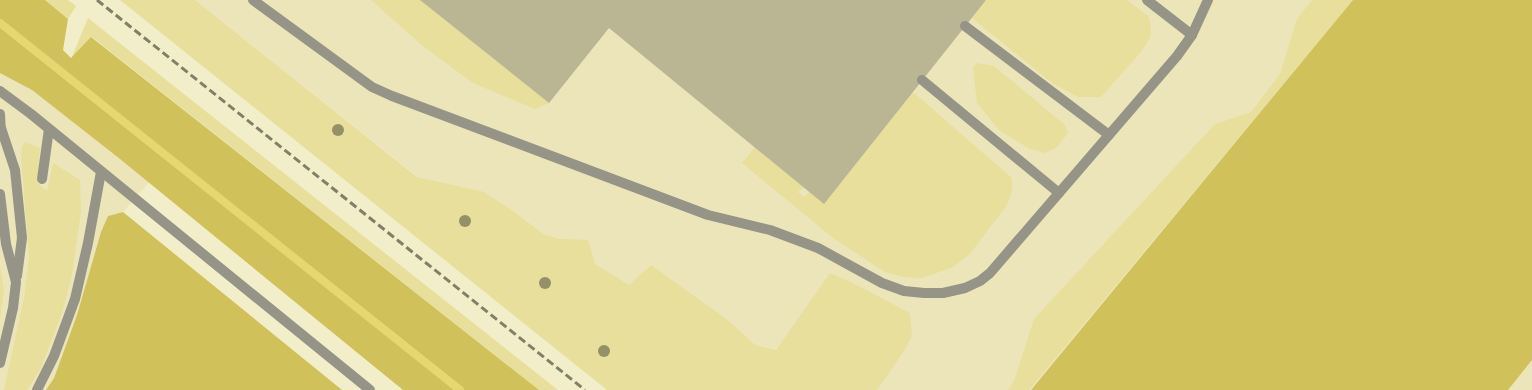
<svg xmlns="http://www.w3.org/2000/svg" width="1532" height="390" viewBox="0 0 1532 390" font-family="'Fira Sans',sans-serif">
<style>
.built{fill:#ebe5b9}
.green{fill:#e8df9c}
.forest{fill:#d0c15a}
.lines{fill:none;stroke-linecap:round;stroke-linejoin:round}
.stream{stroke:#e7d771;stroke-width:8}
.building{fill:#bab593}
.service{stroke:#969486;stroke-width:10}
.rail{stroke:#827f67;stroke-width:3;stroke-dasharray:8 4;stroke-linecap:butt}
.tree{fill:#969068}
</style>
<rect width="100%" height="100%" fill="#f3eeca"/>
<g class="built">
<polygon points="195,0 1353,0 1031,390 686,390"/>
<polygon points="0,73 32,90 149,182 123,212 108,216 101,232 77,315 54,378 46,390 0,390"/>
<polygon points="1532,360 1532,390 1508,390"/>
</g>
<g class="green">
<polygon points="45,0 68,0 76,6 68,19"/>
<polygon points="120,0 195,0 417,177 484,192 517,214 543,234 559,239 588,240 595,264 629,285 651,265 729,321 755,345 776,350 830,273 851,282 910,313 912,336 904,351 877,390 607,390"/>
<polygon points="371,0 420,0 549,103 535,109 473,83 424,47"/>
<polygon points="986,0 1127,0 1149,17 1151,27 1150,38 1141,52 1101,97 1078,97 1052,83 972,18"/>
<polygon points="1312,0 1353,0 1029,390 1008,390 1014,381 1034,319 1215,124 1251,112 1280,74 1297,19"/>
<polygon points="88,18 558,390 539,390 92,37 71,59"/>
<polygon points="977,63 994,66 1065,125 1068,133 1056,148 1045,153 1028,148 999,130 977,103 973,68"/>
<polygon points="913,92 1012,178 1012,191 1007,205 970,254 953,267 922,278 903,277 885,272 833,238 742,163 755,147 804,187 798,192 804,197"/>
<polygon points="25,142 40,148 37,183 47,191 53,163 80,180 81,212 72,275 62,313 40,370 27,390 4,390 24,298 29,256 21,157 22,147"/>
<polygon points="0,266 4,290 0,319"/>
</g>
<g class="forest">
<polygon points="0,0 45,0 68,19 63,50 71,58 91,37 539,390 403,390 120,159 32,90 0,73"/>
<polygon points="1353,0 1532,0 1532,360 1508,390 1031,390"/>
<polygon points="123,212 342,390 46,390 54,378 77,315 101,232 108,216"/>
</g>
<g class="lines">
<polyline class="stream" points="0,23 460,390"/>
</g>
<polygon class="building" points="420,0 986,0 824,204 609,28 549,103"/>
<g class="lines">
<g class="service">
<polyline points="253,0 372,87 392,96 708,215 770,230 818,248 882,283 904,291 924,293 943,293 965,288 980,281 990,273 1177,56 1192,35 1208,0"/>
<polyline points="1147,0 1192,35"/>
<polyline points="965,26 1109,135"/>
<polyline points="922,80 1059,193"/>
<polyline points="0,91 31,114 370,390"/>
<polyline points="0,114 1,134"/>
<polyline points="1,128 15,170 22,238 17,276"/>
<polyline points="42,179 49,129"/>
<polyline points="0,194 6,244 16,282 13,308 0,363"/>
<polyline points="37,390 54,356 75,299 88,243 101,172"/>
</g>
<polyline class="rail" points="97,0 585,390"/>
</g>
<g class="tree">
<circle cx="338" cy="130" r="6"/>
<circle cx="465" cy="221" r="6"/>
<circle cx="545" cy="283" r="6"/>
<circle cx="604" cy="351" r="6"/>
</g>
</svg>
